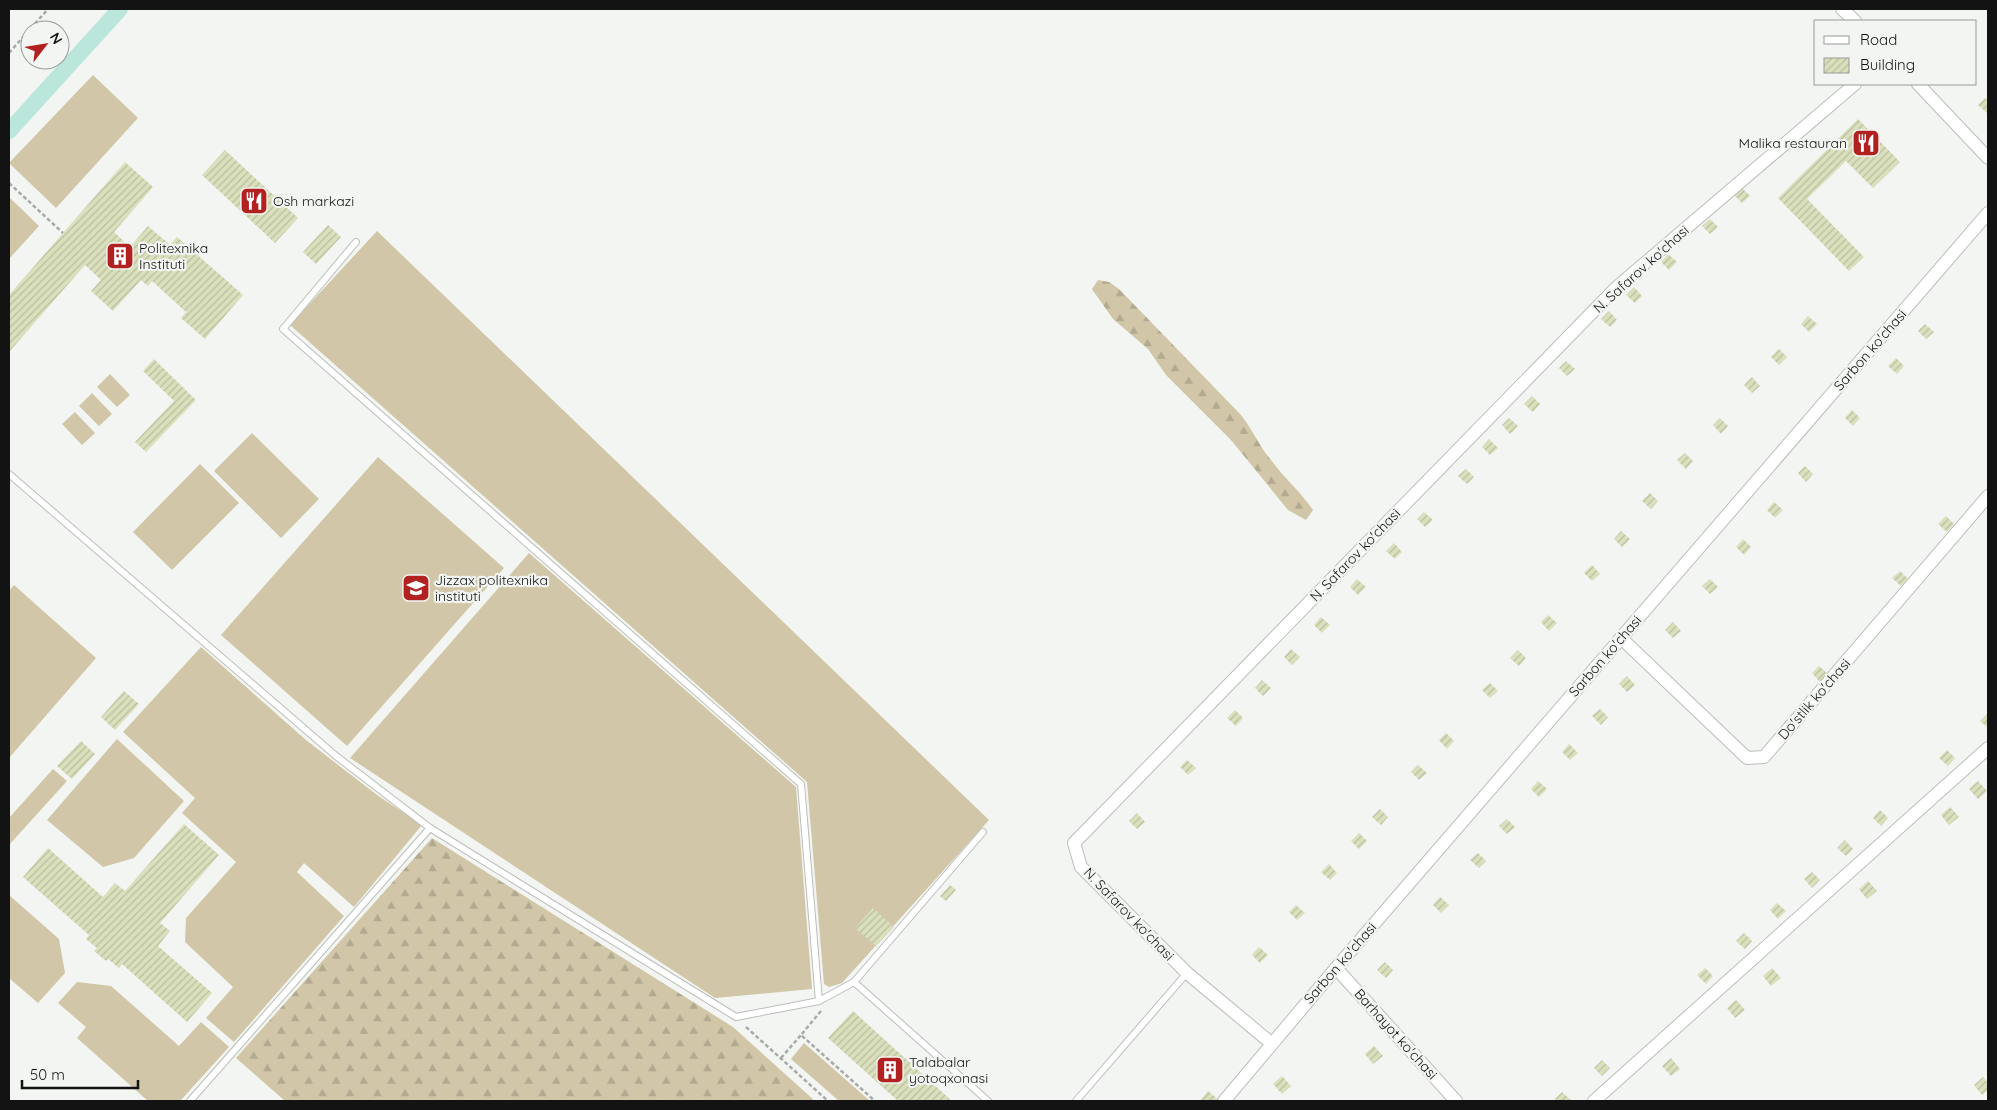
<svg xmlns="http://www.w3.org/2000/svg" width="1997" height="1110" viewBox="0 0 1997 1110" font-family="Quicksand,sans-serif">
<style>
.grass{fill:#d1c7a8}
.forest{fill:url(#forest-firs)}
.lines{fill:none;stroke-linecap:round;stroke-linejoin:round}
.canal{stroke:#bbe6dc;stroke-width:16}
.building{fill:url(#building-hatch)}
.service-casing{stroke:#bbbeba;stroke-width:8}
.minor-casing{stroke:#bbbeba;stroke-width:14}
.path{stroke:#a8aaa7;stroke-width:2.5;stroke-dasharray:4 2.5;stroke-linecap:butt}
.service{stroke:#fff;stroke-width:6}
.minor{stroke:#fff;stroke-width:12}
.labels{text-anchor:middle;dominant-baseline:central;stroke-width:4.5;stroke-linejoin:round;paint-order:stroke}
.poi-label{font-size:14px;fill:#121312;stroke:#f2f5f1;text-anchor:start}
.street-label{font-size:14px;fill:#121312;stroke:#f2f5f1}
</style>
<defs>
<pattern id="forest-firs" width="22" height="20" patternUnits="userSpaceOnUse" patternTransform="scale(1.25)"><rect width="22" height="20" fill="#d1c7a8"/><path d="M5 1l3.5 6h-7zM16 11l3.5 6h-7z" fill="#b2aa90"/></pattern>
<pattern id="building-hatch" width="6" height="6" patternUnits="userSpaceOnUse" patternTransform="scale(1.25)"><rect width="6" height="6" fill="#dadfbc"/><path d="M-1 1l2-2M0 6l6-6M5 7l2-2" fill="none" stroke="#babea1"/></pattern>
</defs>
<rect width="100%" height="100%" fill="#f2f5f1"/>
<g class="grass">
<polygon points="93,75 138,118 56,208 9,163"/>
<polygon points="9,197 39,226 9,259"/>
<polygon points="377,231 989,820 842,983 829,987 824,984 807,782 290,325"/>
<polygon points="110,374 130,395 117,407 97,387"/>
<polygon points="92,393 112,414 99,426 79,406"/>
<polygon points="75,412 95,433 82,445 62,424"/>
<polygon points="252,433 319,499 281,538 214,471"/>
<polygon points="378,457 504,568 347,746 221,635"/>
<polygon points="200,464 239,503 172,570 133,532"/>
<polygon points="529,553 796,787 812,989 715,998 350,758"/>
<polygon points="14,585 96,658 9,758 9,591"/>
<polygon points="201,647 306,740 377,795 422,825 354,907 304,863 297,872 344,916 234,1042 206,1018 233,987 185,942 186,918 236,862 182,813 195,798 123,732"/>
<polygon points="117,739 184,801 134,858 103,867 47,820"/>
<polygon points="53,769 67,781 9,845 9,818"/>
<polygon points="9,895 59,939 65,973 38,1003 9,978"/>
<polygon points="77,982 111,986 179,1046 201,1022 229,1047 180,1101 148,1101 77,1038 86,1027 58,1003"/>
<polygon points="804,1043 870,1101 839,1101 791,1059"/>
</g>
<g class="forest">
<path d="M 1098,280 L 1109,282 L 1119,289 L 1241,415 C 1253,430 1259,446 1271,460 C 1284,478 1301,492 1313,510 L 1306,520 L 1288,510 L 1231,440 L 1166,375 L 1148,349 L 1113,319 L 1092,289 Z"/>
<polygon points="432,838 733,1027 815,1101 285,1101 236,1058"/>
</g>
<g class="lines">
<polyline class="canal" points="9,131 120,9"/>
</g>
<g class="building">
<polygon points="1985,98 1988,100 1988,112 1987,113 1978,105"/>
<polygon points="1858,119 1900,162 1873,188 1846,161 1807,199 1864,257 1849,271 1778,198"/>
<polygon points="225,150 298,218 275,243 202,175"/>
<polygon points="125,162 153,187 114,232 130,247 148,226 170,245 177,237 243,295 205,339 181,318 186,312 152,281 148,286 141,280 113,311 91,291 101,280 85,265 9,352 9,295"/>
<polygon points="1742,188 1750,196 1742,203 1734,195"/>
<polygon points="1710,219 1718,227 1710,234 1702,226"/>
<polygon points="328,225 341,237 316,264 303,252"/>
<polygon points="1668,254 1677,262 1669,270 1661,262"/>
<polygon points="1634,287 1642,296 1635,303 1626,295"/>
<polygon points="1609,311 1617,320 1610,327 1601,319"/>
<polygon points="1808,316 1817,324 1809,332 1801,324"/>
<polygon points="1925,324 1934,332 1926,339 1918,331"/>
<polygon points="1779,349 1787,357 1779,365 1771,357"/>
<polygon points="1896,358 1904,366 1897,374 1888,366"/>
<polygon points="154,359 196,400 146,452 135,442 174,401 143,371"/>
<polygon points="1566,361 1575,369 1567,376 1559,368"/>
<polygon points="1752,377 1760,386 1752,393 1744,385"/>
<polygon points="1532,396 1540,404 1533,412 1524,404"/>
<polygon points="1852,410 1860,418 1853,426 1845,418"/>
<polygon points="1509,418 1518,426 1510,434 1502,425"/>
<polygon points="1720,418 1728,426 1721,434 1713,425"/>
<polygon points="1489,439 1498,448 1490,455 1482,447"/>
<polygon points="1685,453 1693,461 1686,469 1677,460"/>
<polygon points="1805,466 1813,474 1806,482 1798,473"/>
<polygon points="1466,469 1474,477 1467,484 1458,476"/>
<polygon points="1650,493 1658,501 1651,509 1642,501"/>
<polygon points="1774,502 1783,510 1775,518 1767,510"/>
<polygon points="1424,512 1433,520 1425,527 1417,519"/>
<polygon points="1946,516 1954,524 1947,532 1938,524"/>
<polygon points="1621,531 1630,539 1622,547 1614,539"/>
<polygon points="1743,539 1751,547 1744,555 1736,547"/>
<polygon points="1394,543 1402,552 1395,559 1386,551"/>
<polygon points="1592,565 1600,574 1592,581 1584,573"/>
<polygon points="1900,571 1908,579 1901,586 1892,578"/>
<polygon points="1357,579 1366,587 1358,595 1350,587"/>
<polygon points="1710,579 1718,587 1710,594 1702,586"/>
<polygon points="1548,615 1557,623 1549,631 1541,622"/>
<polygon points="1321,617 1330,625 1322,633 1314,625"/>
<polygon points="1673,622 1681,631 1673,638 1665,630"/>
<polygon points="1291,649 1300,657 1292,665 1284,657"/>
<polygon points="1518,650 1526,658 1519,666 1510,658"/>
<polygon points="1819,666 1828,674 1820,682 1812,673"/>
<polygon points="1627,676 1635,685 1627,692 1619,684"/>
<polygon points="1262,680 1271,688 1263,696 1255,688"/>
<polygon points="1490,683 1498,691 1490,698 1482,690"/>
<polygon points="124,691 139,704 115,730 101,717"/>
<polygon points="1600,709 1608,717 1601,725 1592,716"/>
<polygon points="1235,710 1243,718 1236,726 1227,718"/>
<polygon points="1988,713 1988,728 1980,721"/>
<polygon points="1446,733 1454,741 1447,749 1439,740"/>
<polygon points="81,741 95,754 72,779 57,766"/>
<polygon points="1569,744 1578,753 1570,760 1562,752"/>
<polygon points="1947,750 1955,758 1948,766 1939,758"/>
<polygon points="1187,760 1196,768 1188,775 1180,767"/>
<polygon points="1418,765 1427,773 1419,780 1411,772"/>
<polygon points="1538,781 1547,789 1539,797 1531,789"/>
<polygon points="1978,781 1987,791 1978,799 1969,789"/>
<polygon points="1950,807 1959,817 1949,825 1941,815"/>
<polygon points="1380,809 1388,817 1381,825 1372,817"/>
<polygon points="1880,810 1888,818 1881,826 1873,818"/>
<polygon points="1137,813 1145,822 1137,829 1129,821"/>
<polygon points="1507,819 1515,827 1507,834 1499,826"/>
<polygon points="184,824 219,855 160,923 170,931 158,946 212,993 187,1022 122,964 119,968 108,959 106,961 94,951 97,948 86,939 89,935 23,877 48,848 103,897 115,883 125,891"/>
<polygon points="1359,833 1367,841 1359,849 1351,841"/>
<polygon points="1845,840 1853,849 1846,856 1837,848"/>
<polygon points="1478,853 1486,861 1479,868 1470,860"/>
<polygon points="1329,864 1337,873 1330,880 1321,872"/>
<polygon points="1812,872 1820,880 1812,888 1804,879"/>
<polygon points="1868,881 1877,891 1867,899 1859,889"/>
<polygon points="950,885 956,890 946,901 940,896"/>
<polygon points="1440,897 1449,905 1441,913 1433,905"/>
<polygon points="1777,903 1786,911 1778,919 1770,910"/>
<polygon points="1296,905 1305,913 1297,920 1289,912"/>
<polygon points="873,908 894,927 876,946 855,928"/>
<polygon points="1744,933 1752,941 1745,949 1736,941"/>
<polygon points="1259,947 1268,955 1260,963 1252,955"/>
<polygon points="1385,962 1393,970 1386,978 1377,970"/>
<polygon points="1705,968 1713,976 1706,984 1697,975"/>
<polygon points="1772,968 1781,978 1771,986 1763,976"/>
<polygon points="1736,1000 1745,1010 1735,1018 1727,1008"/>
<polygon points="853,1011 952,1101 898,1101 828,1038"/>
<polygon points="1374,1046 1383,1056 1373,1064 1365,1054"/>
<polygon points="1671,1058 1680,1069 1671,1076 1662,1066"/>
<polygon points="1602,1060 1610,1068 1602,1076 1594,1068"/>
<polygon points="1282,1076 1291,1086 1282,1094 1273,1084"/>
<polygon points="1983,1077 1988,1083 1988,1090 1982,1095 1974,1085"/>
<polygon points="1208,1091 1220,1101 1200,1101"/>
<polygon points="1562,1092 1571,1100 1569,1101 1557,1101 1555,1099"/>
</g>
<g class="lines">
<defs>
<g id="service">
<polyline points="9,474 336,756 430,828 736,1017 819,1001 801,784 283,329 356,242"/>
<polyline points="854,982 988,1101"/>
<polyline points="819,1001 854,982 983,832"/>
<polyline points="190,1101 430,828"/>
<polyline points="1076,1101 1187,973"/>
</g>
<g id="minor">
<polyline points="1842,9 1855,21"/>
<polyline points="1918,84 1988,158"/>
<polyline points="1621,638 1747,758 1764,757 1988,496"/>
<polyline points="1336,968 1456,1101"/>
<polyline points="1271,1043 1187,973 1081,867 1074,843 1617,287 1855,84"/>
<polyline points="1224,1101 1336,968 1988,213"/>
<polyline points="1594,1101 1988,748"/>
</g>
</defs>
<use href="#service" class="service-casing"/>
<use href="#minor" class="minor-casing"/>
<g class="path">
<polyline points="9,53 48,9"/>
<polyline points="9,183 63,233"/>
<polyline points="821,1011 801,1035 875,1101"/>
<polyline points="746,1027 828,1101"/>
<polyline points="781,1058 801,1035"/>
</g>
<use href="#service" class="service"/>
<use href="#minor" class="minor"/>
</g>
<defs>
<symbol id="restaurant-square" viewBox="-11 -11 22 22"><rect x="-9" y="-9" width="18" height="18" rx="4" fill="#b12120" stroke="#f2f5f1"/><path d="M-5-6h1v4h1v-4h1v4h1v-4h1v5L-1.5 .5V6h-2V.5L-5-1ZM5-6V6H3V1.5H1.5Q1.5-4 5-6Z" fill="#fff"/></symbol>
<symbol id="building-square" viewBox="-11 -11 22 22"><rect x="-9" y="-9" width="18" height="18" rx="4" fill="#b12120" stroke="#f2f5f1"/><path d="M-4-6H4V6H1V3H-1V6H-4ZM-2.5-4.3h1.7v1.8h-1.7ZM.8-4.3h1.7v1.8H.8ZM-2.5-1h1.7V.8h-1.7ZM.8-1h1.7V.8H.8Z" fill="#fff"/></symbol>
<symbol id="university-square" viewBox="-11 -11 22 22"><rect x="-9" y="-9" width="18" height="18" rx="4" fill="#b12120" stroke="#f2f5f1"/><path d="M0-5L7-2L0 1L-7-2ZM-4 1L0 2.5L4 1V4Q0 6-4 4Z" fill="#fff"/></symbol>
</defs>
<g fill-rule="evenodd">
<use href="#restaurant-square" x="1850" y="127" width="32" height="32"/>
<use href="#restaurant-square" x="238" y="185" width="32" height="32"/>
<use href="#building-square" x="104" y="240" width="32" height="32"/>
<use href="#university-square" x="400" y="572" width="32" height="32"/>
<use href="#building-square" x="874" y="1054" width="32" height="32"/>
</g>
<g class="labels">
<g class="poi-label">
<text x="1847" y="143" text-anchor="end">Malika restauran</text>
<text x="273" y="201">Osh markazi</text>
<text x="139" y="248">Politexnika<tspan x="139" dy="16">Instituti</tspan></text>
<text x="435" y="580">Jizzax politexnika<tspan x="435" dy="16">instituti</tspan></text>
<text x="909" y="1062">Talabalar<tspan x="909" dy="16">yotoqxonasi</tspan></text>
</g>
<g class="street-label">
<text transform="translate(1641 269) rotate(-42)">N. Safarov ko'chasi</text>
<text transform="translate(1870 350) rotate(-49)">Sarbon ko'chasi</text>
<text transform="translate(1355 555) rotate(-46)">N. Safarov ko'chasi</text>
<text transform="translate(1605 656) rotate(-49)">Sarbon ko'chasi</text>
<text transform="translate(1814 699) rotate(-49)">Do'stlik ko'chasi</text>
<text transform="translate(1129 914) rotate(46)">N. Safarov ko'chasi</text>
<text transform="translate(1340 963) rotate(-49)">Sarbon ko'chasi</text>
<text transform="translate(1396 1034) rotate(48)">Barhayot ko'chasi</text>
</g>
</g>
<rect width="1997" height="1110" fill="none" stroke="#121312" stroke-width="20"/>
<rect x="1814" y="20" width="162" height="65" fill="#f2f5f1" stroke="#989b98"/>
<rect x="1824" y="36" width="25" height="8" fill="#ffffff" stroke="#989b98"/>
<text x="1860" y="45" font-size="15" fill="#121312">Road</text>
<rect x="1824" y="58" width="25" height="15" fill="url(#building-hatch)" stroke="#989b98"/>
<text x="1860" y="70" font-size="15" fill="#121312">Building</text>
<g transform="translate(45 45) rotate(59)"><circle r="24" fill="#f2f5f1" stroke="#989b98"/>
<path d="M0-4L9 19L0 12L-9 19Z" fill="#b12120"/>
<text y="-8" font-size="14" font-weight="bold" text-anchor="middle" fill="#121312">N</text>
</g>
<path d="M22 1080v8h116v-8" fill="none" stroke="#121312" stroke-width="2.5"/>
<text x="30" y="1080" font-size="15" fill="#121312" stroke="#f2f5f1" stroke-width="4" paint-order="stroke">50 m</text>
</svg>
